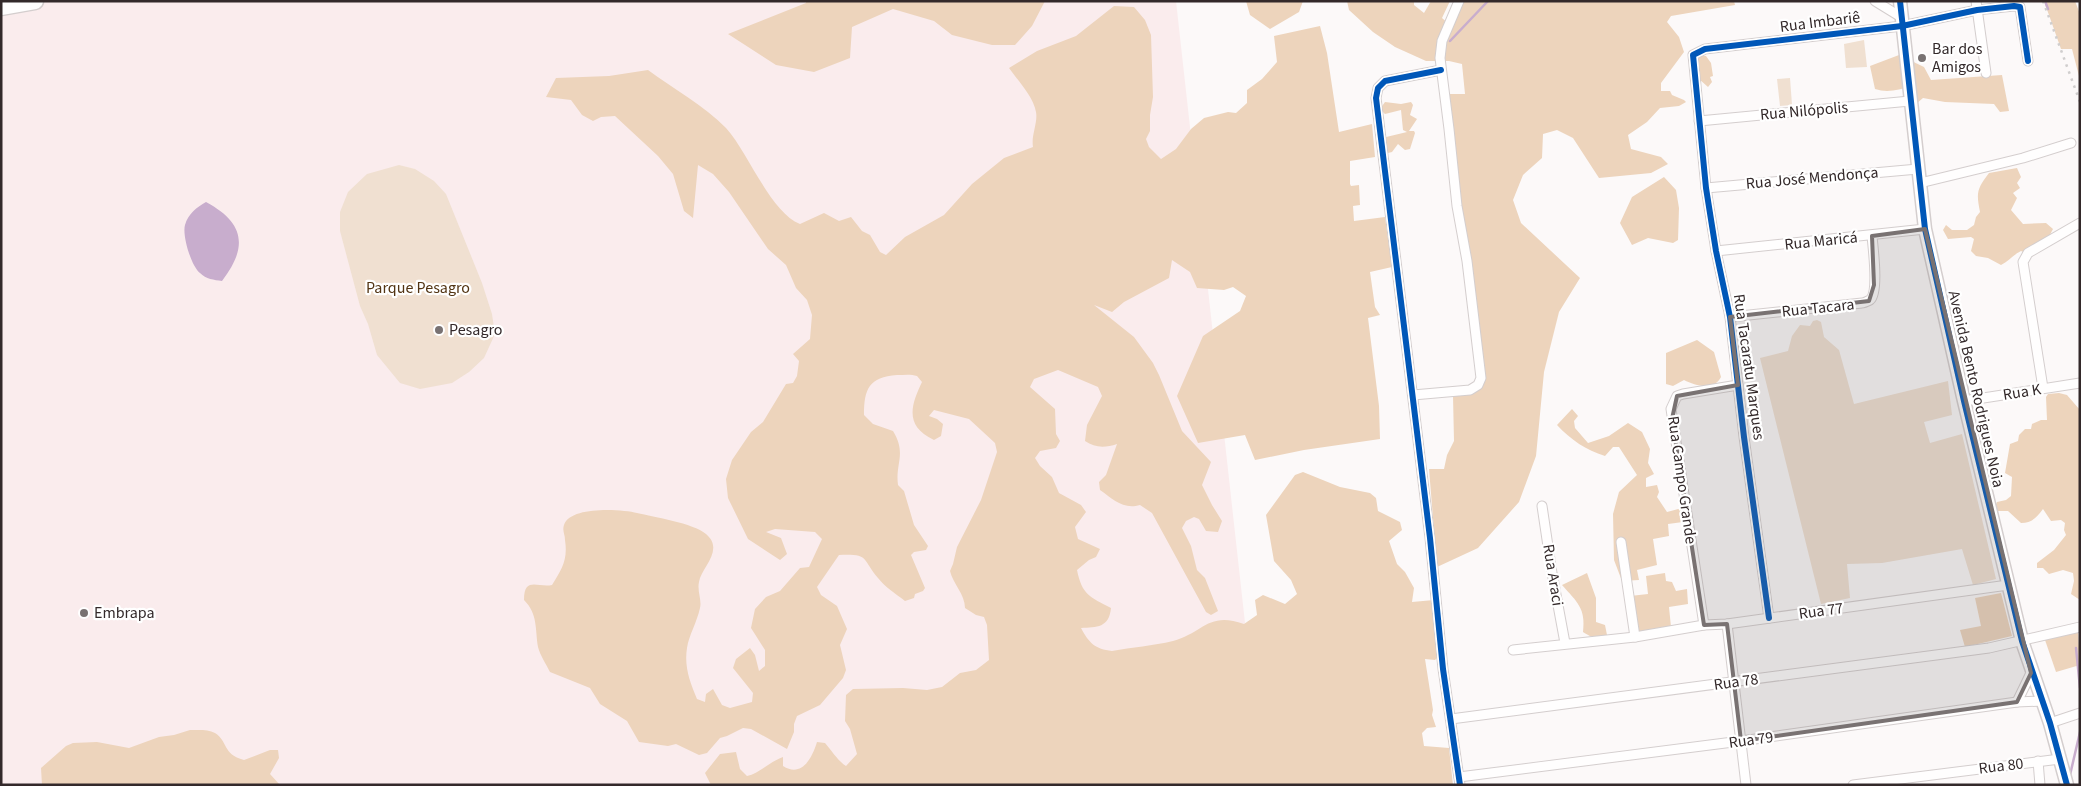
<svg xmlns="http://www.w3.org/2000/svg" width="2081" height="786" viewBox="0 0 2081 786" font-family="'Source Sans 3',sans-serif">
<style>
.built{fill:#faeced}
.green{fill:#f0e0d1}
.forest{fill:#edd4bc}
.water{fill:#c8adcd}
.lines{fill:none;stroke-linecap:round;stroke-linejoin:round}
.stream{stroke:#c8adcd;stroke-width:2.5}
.street-casing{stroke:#d4cece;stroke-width:11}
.secondary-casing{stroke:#d4cece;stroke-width:15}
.highway-casing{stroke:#d4cece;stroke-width:19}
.street{stroke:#fffefe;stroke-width:9}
.secondary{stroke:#fffefe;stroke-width:12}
.highway{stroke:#fffefe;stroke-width:16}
.rail{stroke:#d0cece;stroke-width:2.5;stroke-dasharray:2.5 5;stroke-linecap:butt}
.cycleway-casing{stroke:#fff;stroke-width:9}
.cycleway{stroke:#0057b8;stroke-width:6}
.marked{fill:#797272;fill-opacity:0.2;stroke:#797272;stroke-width:4;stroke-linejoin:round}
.poi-dot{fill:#797272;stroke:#fff;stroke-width:2}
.labels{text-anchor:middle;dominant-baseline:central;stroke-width:4.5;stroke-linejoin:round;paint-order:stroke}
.street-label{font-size:16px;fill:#33292a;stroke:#fff}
.poi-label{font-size:16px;fill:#33292a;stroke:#fff;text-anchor:start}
.park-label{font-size:16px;fill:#523413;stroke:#fff}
</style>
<rect width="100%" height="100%" fill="#fcf9f9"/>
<polygon class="built" points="1,1 1176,1 1263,785 1,785"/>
<g class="green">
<polygon points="1864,40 1867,67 1846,68 1844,44"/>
<polygon points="1790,78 1792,105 1780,106 1777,79"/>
<polygon points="399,165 415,169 434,181 446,194 482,283 492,314 495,334 484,358 469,372 452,383 420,389 400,383 377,355 368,324 360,306 340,231 340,212 348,192 367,174"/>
<polygon points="1817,320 1821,322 1824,337 1839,350 1854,404 1948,381 1952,415 1924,422 1930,443 1962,434 1996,579 1973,585 1962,549 1882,563 1847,564 1850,598 1821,604 1760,358 1788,351 1792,336 1800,325 1810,326 1813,321"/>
</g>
<g class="forest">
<polygon points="806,1 1045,1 1032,26 1015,45 992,45 952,35 934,21 893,9 852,27 850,58 814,72 776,65 728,34 806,3"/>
<polygon points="1246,1 1303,1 1299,12 1270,29 1250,15"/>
<polygon points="1347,1 1414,1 1414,5 1424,13 1431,1 1450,1 1442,18 1449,24 1461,1 1734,1 1735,5 1671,16 1667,22 1679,37 1684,52 1661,83 1661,91 1670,91 1672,95 1684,100 1686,102 1679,106 1660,108 1647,122 1628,135 1631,149 1661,157 1668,164 1651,173 1599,178 1573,138 1557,130 1543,134 1542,158 1523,175 1513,200 1521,223 1580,278 1559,312 1544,372 1536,456 1519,502 1478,548 1437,567 1429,469 1444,469 1447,455 1454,441 1453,396 1483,386 1476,306 1458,191 1449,94 1465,94 1462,64 1449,61 1426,61 1395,47 1373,32 1349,10"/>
<polygon points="2044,1 2075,1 2080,14 2080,80 2072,49 2061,49"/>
<path d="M 1114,6 L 1134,7 L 1145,20 L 1151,35 L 1153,97 L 1150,115 L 1150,131 L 1146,139 L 1149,147 L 1161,159 L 1176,149 L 1191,129 L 1204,118 L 1228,112 L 1236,113 L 1247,103 L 1247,90 L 1262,79 L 1277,62 L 1274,36 L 1320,26 L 1327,53 L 1339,132 L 1372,124 L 1375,157 L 1350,161 L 1350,184 L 1351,186 L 1359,185 L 1360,205 L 1353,206 L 1354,221 L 1385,217 L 1392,267 L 1370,272 L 1375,307 L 1380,315 L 1368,318 L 1379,406 L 1380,439 L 1304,450 L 1255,460 L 1245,435 L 1198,443 L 1177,396 L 1203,336 L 1240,311 L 1246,296 L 1233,287 L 1224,290 L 1197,288 L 1190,272 L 1172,260 L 1169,278 L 1124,302 L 1112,312 L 1094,305 L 1134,337 L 1153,363 L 1159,375 L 1182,431 L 1211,462 L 1202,485 L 1212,505 L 1222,521 L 1218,532 L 1206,531 L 1199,519 L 1194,517 L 1186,521 L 1182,528 L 1191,546 L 1197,570 L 1205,578 L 1218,611 L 1211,615 L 1206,612 L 1152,513 L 1140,505 C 1123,510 1113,499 1100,490 L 1099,482 L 1106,475 L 1117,444 C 1105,448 1095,448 1085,441 L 1087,425 L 1102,396 L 1098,387 L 1058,370 L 1034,379 L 1030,387 L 1055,409 L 1056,434 L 1060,441 L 1056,448 L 1040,451 L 1035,458 L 1040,466 L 1052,477 L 1059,493 L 1081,505 L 1086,512 L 1075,527 L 1078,539 L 1100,549 L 1096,557 L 1089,560 L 1077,570 C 1082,595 1090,597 1111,608 C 1109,628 1097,627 1081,628 C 1089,643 1095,649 1112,651 C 1132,647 1153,646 1173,641 C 1203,633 1208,611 1244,624 L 1257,615 L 1255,600 L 1263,595 L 1285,604 L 1297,594 L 1291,580 L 1274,561 L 1266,515 L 1295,475 L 1303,472 L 1340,487 L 1370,493 L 1376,498 L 1378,511 L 1400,522 L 1402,530 L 1389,541 L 1397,564 L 1405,572 L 1414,588 L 1412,602 L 1434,600 L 1439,656 L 1435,660 L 1425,659 L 1433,710 L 1432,715 L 1436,727 L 1427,728 L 1422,733 L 1424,746 L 1449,748 L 1453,785 L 711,785 L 705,773 L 720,754 L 736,752 L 740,769 L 747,776 C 760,773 769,762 783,757 L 783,766 C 802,778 812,758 817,742 L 825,743 C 832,751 838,761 846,766 L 857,754 L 850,729 L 845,721 L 846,695 L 853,689 L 903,688 L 927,690 L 942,687 L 960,673 L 976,670 L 989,660 L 987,625 L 984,617 L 976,615 L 965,608 C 965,594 953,584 950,571 L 953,564 L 957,547 L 981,500 L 997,452 L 995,443 L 969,419 L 934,410 L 929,416 L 937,419 L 943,424 L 941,436 L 934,440 C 904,426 911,405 922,382 L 917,376 C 911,374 904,375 897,375 C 869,377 864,389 864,415 L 873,424 L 893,431 C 907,454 895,463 898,485 L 904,491 L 914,525 L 928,546 L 926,550 L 914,552 L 911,555 L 925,588 L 923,591 L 915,594 L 914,598 L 905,601 C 896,594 885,587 878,578 C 861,558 870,554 839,555 L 817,587 L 821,595 L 837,606 L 847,629 L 840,645 L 846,670 L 843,678 L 820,705 L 797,716 L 794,724 L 794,732 L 787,749 L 751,729 L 743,728 L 727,736 L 720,738 L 707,753 L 699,755 L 676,744 L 668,746 L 639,742 L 627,721 L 600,704 L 590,688 L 550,672 C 546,664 540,655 538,647 C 535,629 538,614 524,600 C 524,576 538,588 552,585 C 562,569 568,560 565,540 C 565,534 562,531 564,525 C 570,506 621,509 637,513 C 654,517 693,523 706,534 C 725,550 701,568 699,582 C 697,591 702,600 700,608 C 697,622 689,635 687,648 C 684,667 690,682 697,699 L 705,702 L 706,694 L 713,689 L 722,705 L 730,708 L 752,702 L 753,693 L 733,668 L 736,659 L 750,648 L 755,655 L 759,671 L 765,666 L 765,650 L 751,628 L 755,609 L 766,597 L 780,591 L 800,568 L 809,567 L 822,539 L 815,532 L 775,529 L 766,532 L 781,538 L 787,554 L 780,560 L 748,539 L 728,498 L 726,479 L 732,460 L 751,432 L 763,422 L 786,384 L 793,383 L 797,376 L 799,361 L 793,354 L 810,339 L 812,315 L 807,300 L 796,288 L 786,265 L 768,249 L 729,192 L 713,174 L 698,165 L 693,218 L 684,211 L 673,174 L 658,156 L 615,116 L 601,117 L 593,121 L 582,115 L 571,100 L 546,97 L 556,78 L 609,76 L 648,70 C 672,88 705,106 726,128 C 748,152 770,212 800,224 L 824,213 L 839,221 L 851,217 L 862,231 L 870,235 L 880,252 L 886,255 L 905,237 L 944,215 L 972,184 L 1004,158 L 1033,147 C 1031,135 1038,123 1036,112 C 1033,96 1018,81 1009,68 L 1037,51 L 1076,36 Z"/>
<path d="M 1899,55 L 1924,67 L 1931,80 L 2002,75 L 2009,111 L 2000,112 L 1994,104 L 1945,102 L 1923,98 L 1916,104 L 1911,86 C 1899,90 1887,93 1875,89 L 1870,66 Z"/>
<polygon points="1701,56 1706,56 1711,63 1713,76 1710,77 1712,82 1708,87 1699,79 1695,61"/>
<polygon points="1385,102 1401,104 1411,102 1413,105 1410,115 1417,119 1409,131 1414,131 1415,133 1410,149 1405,150 1398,144 1392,152 1384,154 1382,138 1407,132 1403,130 1401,110 1385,114 1380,109"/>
<path d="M 2017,168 L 2021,177 L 2017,183 L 2020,188 L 2013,193 L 2017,198 L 2011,210 L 2023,224 L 2046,223 L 2053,229 C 2046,241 2046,253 2030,255 L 2021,251 C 2013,255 2009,261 2001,265 L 1988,258 L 1976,256 L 1971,251 L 1974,239 L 1971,237 L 1948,239 L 1943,230 L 1946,225 L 1952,230 L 1967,230 L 1974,225 L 1976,217 L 1980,212 C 1976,192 1977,189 1989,173 Z"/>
<polygon points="1664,177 1676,190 1679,208 1678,240 1673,243 1648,238 1632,245 1620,223 1632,197"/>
<path d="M 1697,340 L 1714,352 L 1721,377 C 1714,391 1696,386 1684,380 L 1673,386 L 1666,384 L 1666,353 Z"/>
<path d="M 2059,393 L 2067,395 L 2080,410 L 2080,600 L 2071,594 L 2074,581 L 2073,573 L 2063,570 L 2049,574 L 2043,568 L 2037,568 L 2037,563 L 2054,550 L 2066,535 L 2064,530 L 2065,523 L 2061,520 L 2051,521 L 2043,509 C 2036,518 2032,523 2021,523 L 2008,511 L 1993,511 L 1997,502 L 2006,500 L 2011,496 L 2012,477 L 2005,473 L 2010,444 L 2018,441 L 2019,435 L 2025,429 L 2031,429 L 2032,424 L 2041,420 L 2047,420 L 2046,397 L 2048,394 Z"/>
<path d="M 1572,409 L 1578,416 L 1574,421 L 1575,428 L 1588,443 L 1609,436 L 1628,423 L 1642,432 L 1650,449 L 1648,463 L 1654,474 L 1646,478 L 1646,487 L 1657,485 L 1659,492 L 1657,497 L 1667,512 L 1682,508 L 1683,522 L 1668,524 L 1669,536 L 1653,539 L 1657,565 L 1637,570 L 1639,580 L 1622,581 L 1614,560 L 1613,514 L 1619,492 L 1637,475 L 1619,447 L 1613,447 L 1605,456 C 1586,450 1571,440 1557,425 Z"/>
<path d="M 1587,573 L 1596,598 L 1596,622 L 1605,625 L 1607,635 C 1597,641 1591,637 1583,632 C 1586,608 1577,602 1562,585 Z"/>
<polygon points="1665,573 1666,581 1672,582 1676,591 1687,589 1688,604 1669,607 1671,627 1634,632 1630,596 1648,594 1646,576"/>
<polygon points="2001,593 2012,636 1965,647 1960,630 1981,626 1975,598"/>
<polygon points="2078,631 2080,665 2056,672 2045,640"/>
<path d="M 190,730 C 198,730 208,729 215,733 C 228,741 222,754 244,760 L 270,750 L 278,750 L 279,758 L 270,774 L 280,785 L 42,785 L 41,768 L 66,746 L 73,743 L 97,742 L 129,748 L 159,737 L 174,735 Z"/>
</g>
<path class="water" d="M 206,202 C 245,223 248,247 222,281 C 214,280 206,279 200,273 C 191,266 182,235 185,225 C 188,214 197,207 206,202 Z"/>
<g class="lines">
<g class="stream">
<polyline points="2045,1 2048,9"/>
<polyline points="1450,41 1488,1"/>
<polyline points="2076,648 2080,688"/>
<polyline points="2070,775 2080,732"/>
</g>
<defs>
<g id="street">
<polyline points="1875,1 1901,17"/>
<polyline points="1976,1 1986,73"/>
<polyline points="1441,70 1385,81 1378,88 1376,98 1430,538 1443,669 1460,785"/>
<polyline points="1699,121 1910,101"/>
<polyline points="1920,183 2023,158 2071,143"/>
<polyline points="1706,188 1918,169"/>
<polyline points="1716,251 1925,229"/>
<path d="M 1730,317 L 1862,303 C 1864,303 1868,301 1870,300 C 1879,292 1873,248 1872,236"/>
<polyline points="2043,388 2023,262 2028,253 2080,223"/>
<polyline points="1413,395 1470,390 1478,385 1481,378 1467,261 1457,206 1449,129 1440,58 1442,41 1459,1"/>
<polyline points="1964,401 2080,383"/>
<polyline points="1542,506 1552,573 1565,643"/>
<polyline points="1621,542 1635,637"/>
<polyline points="1769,618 1744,437 1730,317 1716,251 1706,188 1693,55 1705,49 1902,26 1977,10 2014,6 2020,7 2028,61"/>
<polyline points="1727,624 1746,785"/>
<polyline points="1704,625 1671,409 1677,396 1683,394 1738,385"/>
<polyline points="1513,650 1635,637 1704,625 1727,624 2008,585"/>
<polyline points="2017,702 2031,673"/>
<polyline points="1451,719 1989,648 2080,627"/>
<polyline points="2050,723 2080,713"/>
<polyline points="2038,761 2040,785"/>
<polyline points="1459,777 1741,741 2017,702 2043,701"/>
<polyline points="1853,785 2060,759"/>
</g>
<polyline id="secondary" points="1900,1 1925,229 1964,401 2022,641 2050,723 2067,785"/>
<polyline id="highway" points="1,7 35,1"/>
</defs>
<use href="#street" class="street-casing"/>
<use href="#secondary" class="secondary-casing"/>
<use href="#highway" class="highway-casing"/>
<use href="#street" class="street"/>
<use href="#secondary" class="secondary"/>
<use href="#highway" class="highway"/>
<polyline class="rail" points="2043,1 2080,102"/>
<defs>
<g id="cycleway">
<polyline points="1900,1 1925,229 1964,401 2022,641 2050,723 2067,785"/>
<polyline points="1441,70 1385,81 1378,88 1376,98 1430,538 1443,669 1460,785"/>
<polyline points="1769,618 1744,437 1730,317 1716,251 1706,188 1693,55 1705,49 1902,26 1977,10 2014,6 2020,7 2028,61"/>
</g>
</defs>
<use href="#cycleway" class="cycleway-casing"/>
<use href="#cycleway" class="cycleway"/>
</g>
<path class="marked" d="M 1925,229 L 2031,673 L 2017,702 L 1741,741 L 1727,624 L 1704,625 L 1672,419 L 1677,396 L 1738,385 L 1730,317 L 1869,301 L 1874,285 L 1872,236 Z"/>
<g class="poi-dot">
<circle cx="1922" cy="58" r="5"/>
<circle cx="439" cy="330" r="5"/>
<circle cx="84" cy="613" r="5"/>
</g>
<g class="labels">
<g class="street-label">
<text transform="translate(1820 22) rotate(-7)">Rua Imbariê</text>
<text transform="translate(1804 111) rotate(-5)">Rua Nilópolis</text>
<text transform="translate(1812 178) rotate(-5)">Rua José Mendonça</text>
<text transform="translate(1821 241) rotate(-6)">Rua Maricá</text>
<text transform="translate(1818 308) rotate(-6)">Rua Tacara</text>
<text transform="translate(1749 367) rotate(82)">Rua Tacaratu Marques</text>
<text transform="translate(1976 389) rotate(77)">Avenida Bento Rodrigues Noia</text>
<text transform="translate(2022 392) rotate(-9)">Rua K</text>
<text transform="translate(1682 480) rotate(82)">Rua Campo Grande</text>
<text transform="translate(1553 575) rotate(81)">Rua Araci</text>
<text transform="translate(1821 611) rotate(-8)">Rua 77</text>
<text transform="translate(1736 682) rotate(-8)">Rua 78</text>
<text transform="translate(1751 740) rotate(-8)">Rua 79</text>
<text transform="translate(2001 766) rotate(-7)">Rua 80</text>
</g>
<g class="poi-label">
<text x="1932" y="49">Bar dos<tspan x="1932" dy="18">Amigos</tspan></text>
<text x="449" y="330">Pesagro</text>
<text x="94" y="613">Embrapa</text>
</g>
<g class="park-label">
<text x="418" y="288">Parque Pesagro</text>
</g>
</g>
<rect width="2081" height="786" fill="none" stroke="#33292a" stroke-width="5"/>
</svg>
